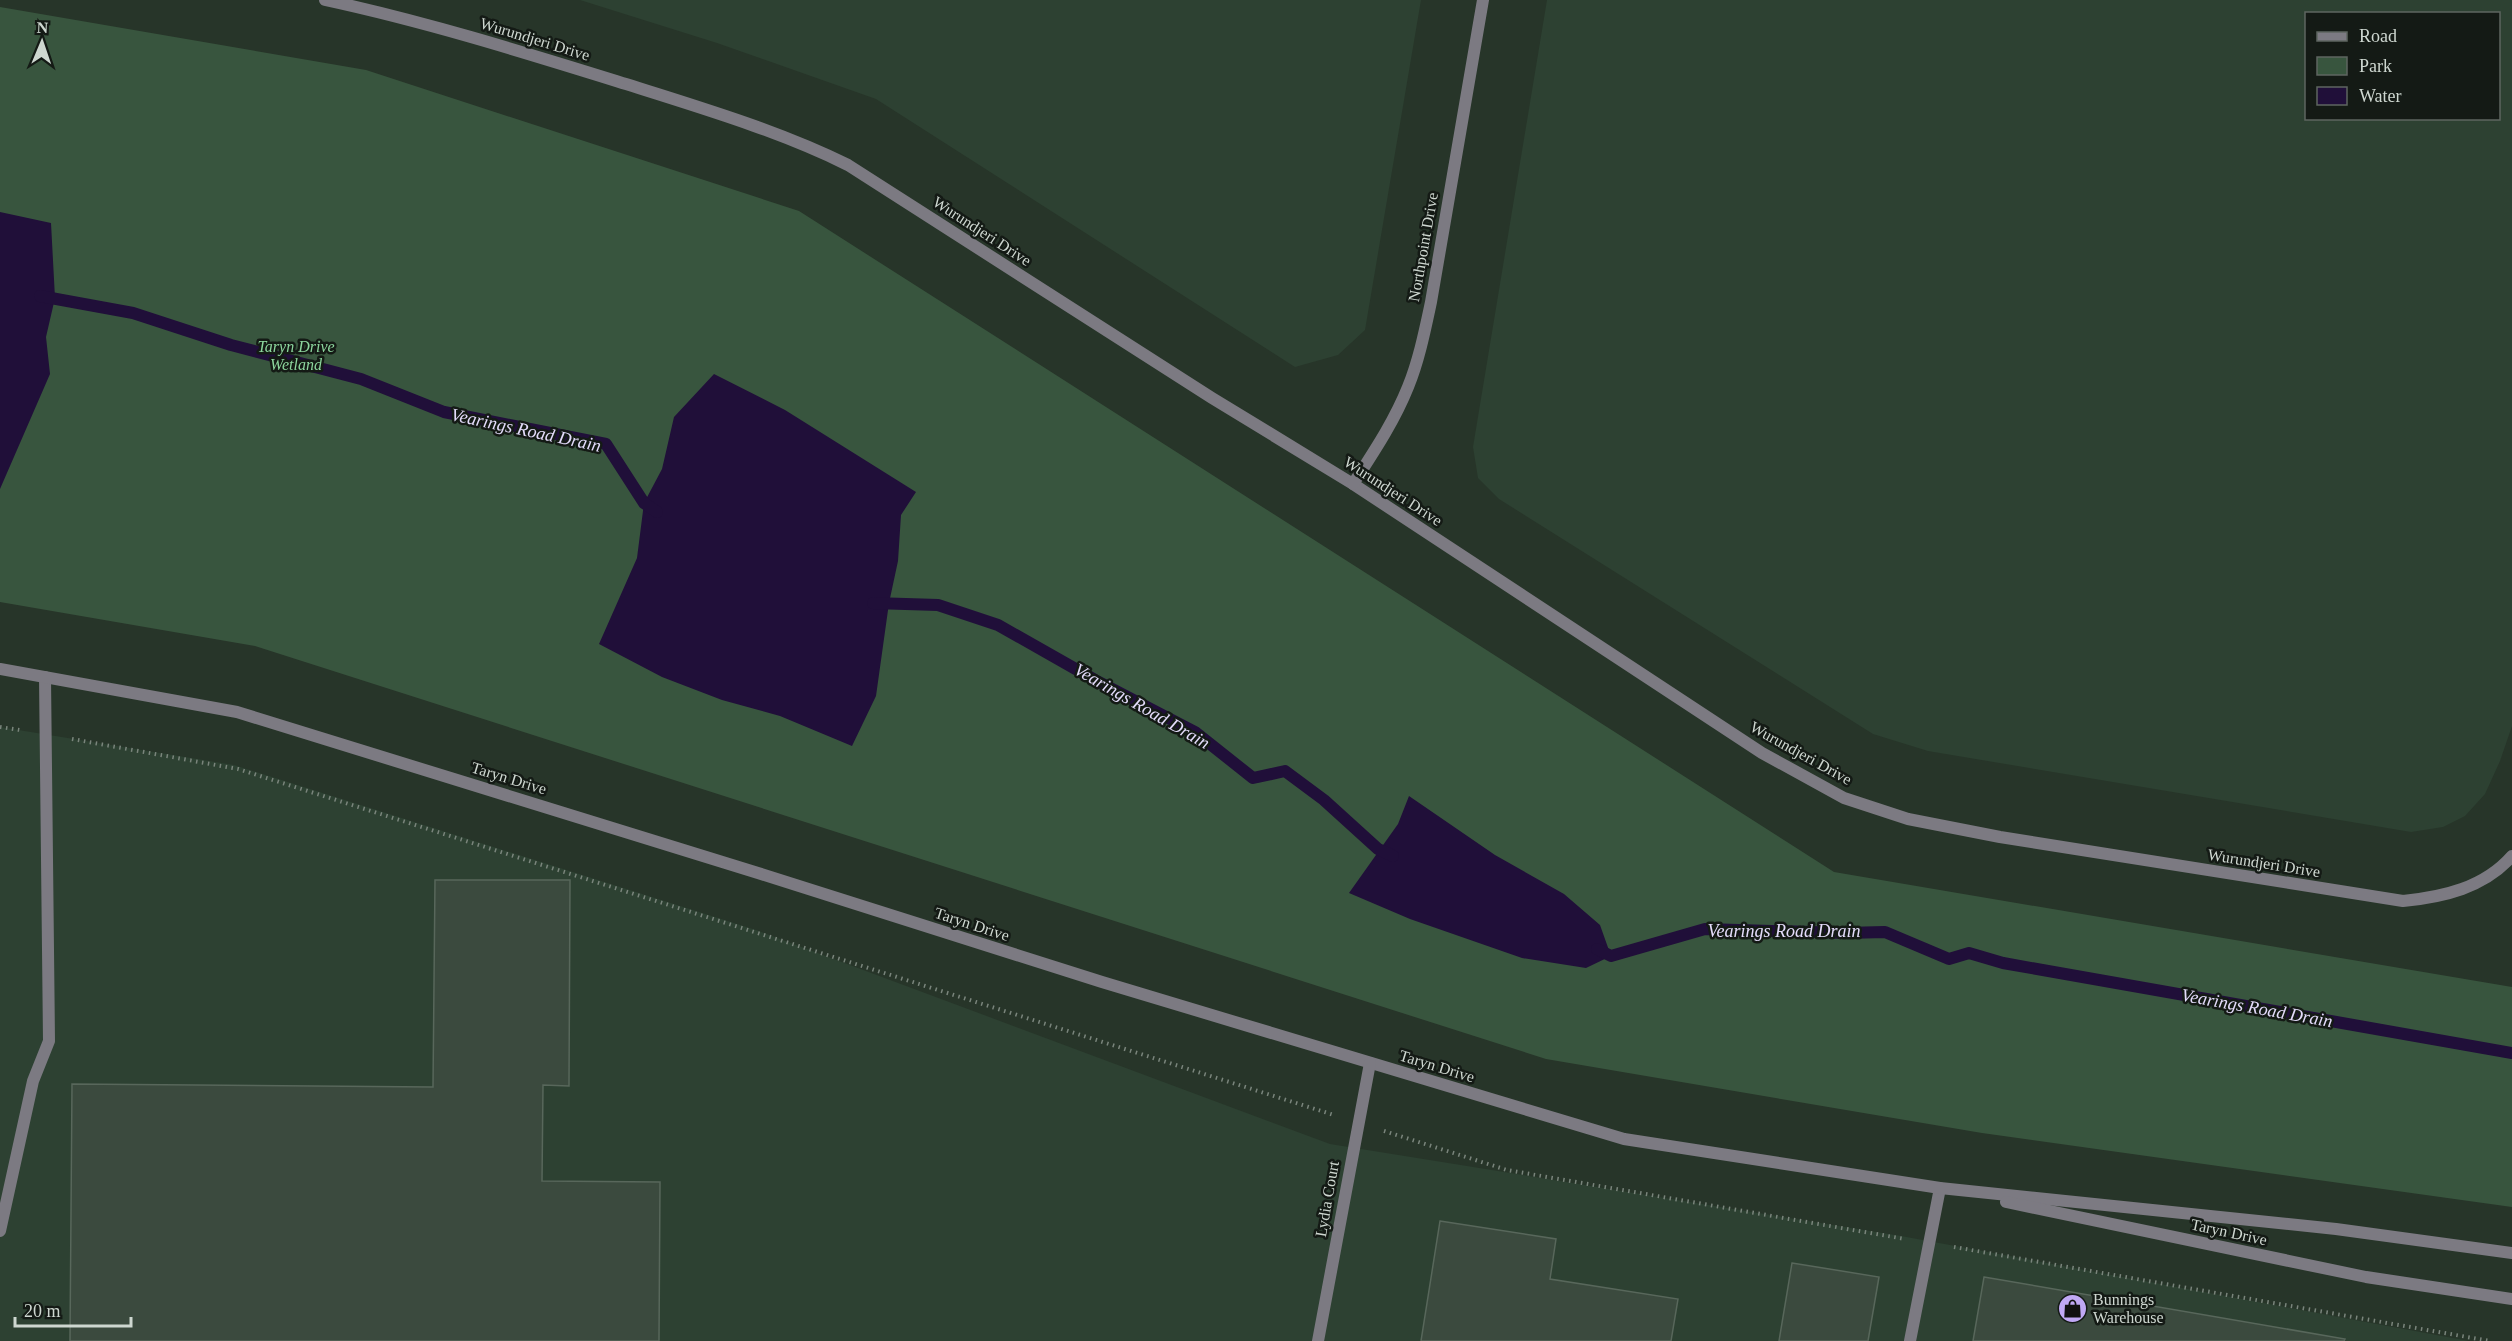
<svg xmlns="http://www.w3.org/2000/svg" width="2512" height="1341" viewBox="0 0 2512 1341" font-family="Georgia,serif">
<style>
.built{fill:#2d4132;fill-rule:evenodd}
.green{fill:#38553e}
.water{fill:#200f39}
.lines{fill:none;stroke-linecap:round;stroke-linejoin:round}
.stream{stroke:#200f39;stroke-width:12}
.building{fill:#3b4a3e;stroke:#58675b;stroke-width:1.5}
.path{stroke:#7a857c;stroke-width:4;stroke-dasharray:1.5 4.5;stroke-linecap:butt}
.service{stroke:#7c7a82;stroke-width:12}
.minor{stroke:#7c7a82;stroke-width:12}
.labels{text-anchor:middle;dominant-baseline:central;stroke-width:5;stroke-linejoin:round;paint-order:stroke}
.street-label{font-size:16px;fill:#ced7d0;stroke:#141a15}
.park-label{font-size:16px;font-style:italic;fill:#8cd59d;stroke:#141a15}
.poi-label{font-size:16px;fill:#ced7d0;stroke:#141a15;text-anchor:start}
.water-label{font-size:18px;font-style:italic;fill:#e4dcfb;stroke:#141a15}
</style>
<rect width="100%" height="100%" fill="#273529"/>
<g class="built">
<polygon points="580,0 1421,0 1365,330 1338,355 1295,367 876,99 717,43"/>
<path d="M 1547,0 L 2512,0 L 2512,726 L 2500,761 L 2485,794 L 2465,816 L 2443,827 L 2411,832 L 1928,751 L 1873,734 L 1499,499 L 1478,478 L 1473,447 ZM 2306,14 L 2498,14 L 2498,118 L 2306,118 Z"/>
<polygon points="0,727 234,765 756,930 1330,1144 1901,1236 2469,1341 0,1341"/>
</g>
<polygon class="green" points="0,7 366,70 799,211 1834,872 2512,987 2512,1207 1982,1133 1546,1059 255,646 0,602"/>
<g class="water">
<polygon points="0,212 51,223 55,298 46,337 50,374 0,489"/>
<polygon points="714,374 785,410 916,492 901,515 898,561 889,603 876,696 852,746 780,716 722,700 662,677 599,644 637,558 644,503 662,469 674,417"/>
<polygon points="1409,796 1495,855 1564,894 1600,925 1611,956 1586,968 1522,958 1410,919 1349,893 1398,824"/>
</g>
<g class="lines">
<g class="stream">
<polyline points="40,296 133,313 231,345 361,379 444,412 606,444 644,503 657,512"/>
<polyline points="873,603 938,605 998,625 1095,680 1195,732 1253,778 1285,771 1324,800 1378,849 1393,856"/>
<polyline points="1597,949 1611,956 1705,929 1845,933 1885,932 1949,959 1969,953 2003,963 2512,1053"/>
</g>
</g>
<g class="building">
<polygon points="435,880 570,880 569,1086 543,1085 542,1181 660,1182 659,1341 70,1341 72,1084 433,1087"/>
<polygon points="1440,1221 1556,1239 1550,1279 1678,1299 1671,1341 1421,1341"/>
<polygon points="1792,1263 1879,1277 1868,1341 1779,1341"/>
<polygon points="1984,1277 2345,1339 2344,1341 1973,1341"/>
</g>
<g class="lines">
<g class="path">
<polyline points="0,727 20,730"/>
<polyline points="72,739 238,769 1334,1115"/>
<polyline points="1384,1131 1507,1170 1905,1239"/>
<polyline points="1954,1247 2490,1341"/>
</g>
<g class="service">
<polyline points="0,1231 33,1081 49,1041 45,677"/>
<polyline points="1910,1341 1940,1188"/>
</g>
<g class="minor">
<path d="M 325,0 C 427,22 526,53 626,84 C 701,108 777,130 848,165 L 1212,398 L 1353,484 L 1762,753 L 1844,798 L 1908,819 L 2000,837 L 2403,901 C 2443,897 2484,888 2512,856"/>
<path d="M 1353,484 C 1373,453 1394,422 1408,387 C 1419,360 1425,330 1431,302 L 1483,0"/>
<polyline points="0,669 237,712 758,873 1102,982 1624,1139 1940,1188 2336,1229 2512,1253"/>
<polyline points="2006,1202 2366,1277 2512,1299"/>
<polyline points="1318,1341 1370,1063"/>
</g>
</g>
<defs>
<symbol id="shop-disc" viewBox="-11 -11 22 22"><circle r="9.5" fill="#c0a8f4" stroke="#141a15"/><path d="M-5-2.5h2.3a2.7 3.5 0 0 1 5.4 0H5L5.5 6h-11ZM-1.5-2.5h3a1.5 2.3 0 0 0-3 0Z" fill="#111"/></symbol>
</defs>
<g fill-rule="evenodd">
<use href="#shop-disc" x="2056" y="1292" width="33" height="33"/>
</g>
<g class="labels">
<g class="street-label">
<text transform="translate(535 39) rotate(17)">Wurundjeri Drive</text>
<text transform="translate(982 231) rotate(33)">Wurundjeri Drive</text>
<text transform="translate(1423 247) rotate(-80)">Northpoint Drive</text>
<text transform="translate(1393 491) rotate(33)">Wurundjeri Drive</text>
<text transform="translate(1801 753) rotate(29)">Wurundjeri Drive</text>
<text transform="translate(509 778) rotate(17)">Taryn Drive</text>
<text transform="translate(2264 863) rotate(9)">Wurundjeri Drive</text>
<text transform="translate(972 924) rotate(18)">Taryn Drive</text>
<text transform="translate(1437 1066) rotate(17)">Taryn Drive</text>
<text transform="translate(1327 1199) rotate(-80)">Lydia Court</text>
<text transform="translate(2229 1232) rotate(12)">Taryn Drive</text>
</g>
<g class="park-label">
<text x="296" y="346">Taryn Drive<tspan x="296" dy="18">Wetland</tspan></text>
</g>
<g class="poi-label">
<text x="2093" y="1299">Bunnings<tspan x="2093" dy="18">Warehouse</tspan></text>
</g>
<g class="water-label">
<text transform="translate(526 430) rotate(12)">Vearings Road Drain</text>
<text transform="translate(1142 706) rotate(30)">Vearings Road Drain</text>
<text x="1784" y="931">Vearings Road Drain</text>
<text transform="translate(2257 1008) rotate(10)">Vearings Road Drain</text>
</g>
</g>
<rect x="2305" y="12" width="195" height="108" fill="#141a15" stroke="#5e6660" stroke-width="1.5"/>
<rect x="2317" y="32" width="30" height="9" fill="#7c7a82" stroke="#5e6660" stroke-width="1.5"/>
<text x="2359" y="42" font-size="18" fill="#ced7d0">Road</text>
<rect x="2317" y="57" width="30" height="18" fill="#38553e" stroke="#5e6660" stroke-width="1.5"/>
<text x="2359" y="72" font-size="18" fill="#ced7d0">Park</text>
<rect x="2317" y="87" width="30" height="18" fill="#200f39" stroke="#5e6660" stroke-width="1.5"/>
<text x="2359" y="102" font-size="18" fill="#ced7d0">Water</text>
<g transform="translate(42 42) rotate(2)" stroke="#141a15" stroke-width="4.5" paint-order="stroke">
<path d="M0-4.5L10 22L0 15L-10 22Z" fill="#ced7d0"/>
<text y="-9" font-size="16" font-weight="bold" text-anchor="middle" fill="#ced7d0">N</text>
</g>
<path d="M15 1317v9h116v-9" fill="none" stroke="#ced7d0" stroke-width="3"/>
<text x="24" y="1317" font-size="18" fill="#ced7d0" stroke="#141a15" stroke-width="4.5" paint-order="stroke">20 m</text>
</svg>
